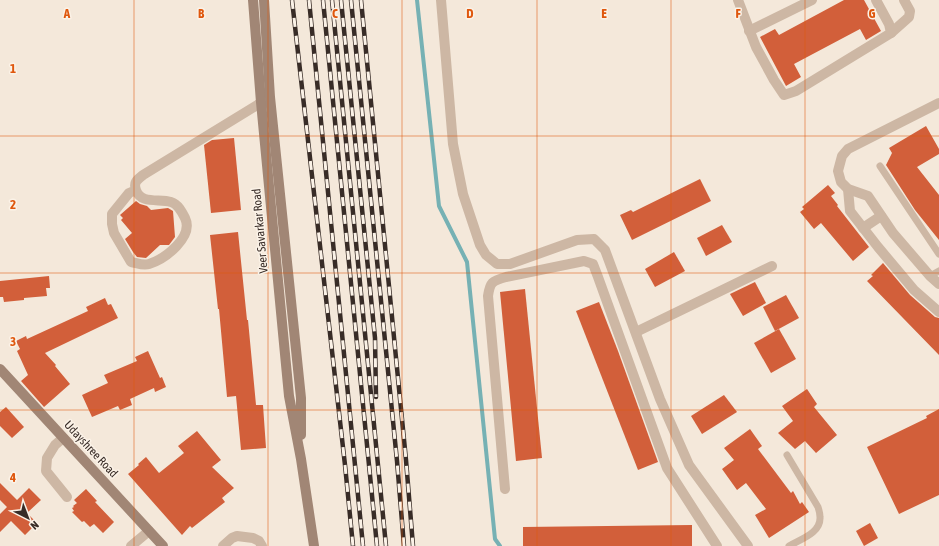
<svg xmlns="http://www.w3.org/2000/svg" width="939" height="546" viewBox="0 0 939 546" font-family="'Asap Condensed',sans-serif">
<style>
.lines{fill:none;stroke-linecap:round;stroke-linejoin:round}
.stream{stroke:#76b1b4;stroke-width:4}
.building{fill:#d25f3a}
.lane{stroke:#cdb7a4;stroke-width:7}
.street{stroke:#cdb7a4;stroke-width:10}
.secondary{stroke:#a18675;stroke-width:10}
.rail-casing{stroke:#382c27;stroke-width:4.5}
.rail{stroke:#fbf2e7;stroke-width:3;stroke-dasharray:9;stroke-linecap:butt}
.grid{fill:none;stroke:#df570d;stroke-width:1;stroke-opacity:0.55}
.labels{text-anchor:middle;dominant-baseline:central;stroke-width:3;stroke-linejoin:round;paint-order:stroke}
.street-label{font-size:12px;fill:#382c27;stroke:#fbf2e7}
.grid-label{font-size:13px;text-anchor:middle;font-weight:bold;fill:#df570d;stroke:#fbf2e7;stroke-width:3;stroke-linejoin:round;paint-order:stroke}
</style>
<rect width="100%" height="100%" fill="#f4e8da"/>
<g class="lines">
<polyline class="stream" points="417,0 439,206 467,262 495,539 500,546"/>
</g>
<g class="building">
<polygon points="844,0 864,0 881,31 866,40 860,29 794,64 801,77 786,86 760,37 775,29 779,35"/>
<polygon points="926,126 939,149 939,154 917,167 939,195 939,240 915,210 886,165 892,153 889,148"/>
<polygon points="234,138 241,210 211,213 204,145 212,140"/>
<polygon points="700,179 711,201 632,240 620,215 631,210 633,212"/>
<polygon points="828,185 835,193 831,196 838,205 837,206 869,247 853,261 821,223 814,229 800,212 804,209 802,207"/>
<polygon points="136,201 140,204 147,206 151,210 168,208 173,211 175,237 169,245 160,245 146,258 137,257 133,252 125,239 132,233 121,220 123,218 120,215"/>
<polygon points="722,225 732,242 706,256 697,238"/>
<polygon points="238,232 247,320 248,320 256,405 263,405 266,448 241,450 236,396 227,397 219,309 218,309 210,235"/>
<polygon points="674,252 685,271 655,287 645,269"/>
<polygon points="883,263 910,295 935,317 939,318 939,355 867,281 873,276 871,275"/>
<polygon points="49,276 50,288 46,288 47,296 24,298 24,300 4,302 3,297 0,297 0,281"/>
<polygon points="755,282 766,303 743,316 730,294"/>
<polygon points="525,289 542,458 516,461 500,292"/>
<polygon points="786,295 799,318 775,331 763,307"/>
<polygon points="105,298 108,305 111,304 118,318 45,353 56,365 55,366 70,384 44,407 21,381 28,375 17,351 20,349 16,341 26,336 27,339 88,311 86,307"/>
<polygon points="599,302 618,351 658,462 638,470 576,311"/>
<polygon points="779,329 796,359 771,373 754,343"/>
<polygon points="148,351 160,378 162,377 166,387 155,392 154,388 130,399 132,405 120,410 118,406 92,417 82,395 108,383 104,375 137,361 135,357"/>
<polygon points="807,389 817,404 814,407 837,435 816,453 805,441 795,449 778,433 793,421 782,406"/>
<polygon points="724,395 737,412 702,434 691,416"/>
<polygon points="6,407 24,427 12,438 0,426 0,412"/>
<polygon points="939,409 939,495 899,514 867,447 927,418 926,416"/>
<polygon points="750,429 762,446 758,449 791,493 793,491 800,504 802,502 809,512 769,538 755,515 766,509 746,483 737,490 722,469 734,460 724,448"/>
<polygon points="197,431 221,460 212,467 234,488 222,498 225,502 192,528 190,526 182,535 128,474 139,465 138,464 146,457 159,473 184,453 178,446"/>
<polygon points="0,483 17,500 29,488 41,500 27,513 37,523 25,535 11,521 0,532 0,514 7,507 0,500"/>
<polygon points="86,489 97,501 95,502 114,522 103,533 94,524 90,527 84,521 82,522 72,512 74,511 72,508 74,507 73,506 77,503 74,500"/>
<polygon points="870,523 878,538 864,546 856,531"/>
<polygon points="692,525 692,546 523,546 523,527"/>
</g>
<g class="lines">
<g class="lane">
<polyline points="880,166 939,254"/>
<polyline points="930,276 939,271"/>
<path d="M 787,455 L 818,507 C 819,510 820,514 820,517 C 821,533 801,539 789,546"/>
</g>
<g class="street">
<polyline points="441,0 453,144 463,194 480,245 486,255 497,264 510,264 577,240 594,239 605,250 660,399 689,465 748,546"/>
<polyline points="738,0 756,47 774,80 784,95 796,91 891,33 889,24 876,0"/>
<polyline points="749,31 812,0"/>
<polyline points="891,33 909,17 910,11 904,0"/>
<polyline points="939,103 848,149 842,156 838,171 841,182 848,189 868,196 893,233 930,276 939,284"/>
<polyline points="848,189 850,211 878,247 914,290 939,312"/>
<path d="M 136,190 L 129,193 L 112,214 L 112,224 L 114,233 L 131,262 C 137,263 143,266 149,264 C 165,259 194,237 185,218 C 182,212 178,204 171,202 C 160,198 141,205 136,190 C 133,182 138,179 143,175 L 267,99"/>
<polyline points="863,228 881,216"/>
<polyline points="636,332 772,266"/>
<polyline points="63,438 55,445 47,458 46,471 67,497"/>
<path d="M 505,489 L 488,296 C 490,282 492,281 506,277 L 584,261 L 593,264 L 598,277 L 667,468 L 717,546"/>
<polyline points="131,546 149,531"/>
<polyline points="223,546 232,538 237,536 253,538 259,541 262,546"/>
</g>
<g class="secondary">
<polyline points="253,0 261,102 289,396 301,459 314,546"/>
<polyline points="264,0 270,97 301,398 301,435"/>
<polyline points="0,369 163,546"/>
</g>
<defs>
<g id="rail">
<polyline points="292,0 345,465 353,546"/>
<polyline points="309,0 363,546"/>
<polyline points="323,0 377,546"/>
<polyline points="332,0 386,546"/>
<polyline points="341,0 375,338 376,397"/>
<polyline points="351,0 397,461 404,546"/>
<polyline points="361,0 406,460 413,546"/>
</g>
</defs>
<use href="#rail" class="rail-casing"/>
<use href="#rail" class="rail"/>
</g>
<path class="grid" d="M 134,0 L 134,546M 268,0 L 268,546M 402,0 L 402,546M 537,0 L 537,546M 671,0 L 671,546M 805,0 L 805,546M 0,136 L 939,136M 0,273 L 939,273M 0,410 L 939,410"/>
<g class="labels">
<g class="street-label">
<text transform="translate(260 231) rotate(-95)">Veer Savarkar Road</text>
<text transform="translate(91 449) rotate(47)">Udayshree Road</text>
</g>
</g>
<g class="grid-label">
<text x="67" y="18">A</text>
<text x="201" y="18">B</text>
<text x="335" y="18">C</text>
<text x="470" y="18">D</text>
<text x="604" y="18">E</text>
<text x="738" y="18">F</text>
<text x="872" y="18">G</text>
<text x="13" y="73">1</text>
<text x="13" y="209">2</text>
<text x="13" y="346">3</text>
<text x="13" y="482">4</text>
</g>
<g transform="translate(28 518) rotate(138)" stroke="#fbf2e7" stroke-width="3" paint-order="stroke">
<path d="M0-3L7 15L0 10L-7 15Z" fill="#382c27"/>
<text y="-6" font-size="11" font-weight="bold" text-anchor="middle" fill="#382c27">N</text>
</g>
</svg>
